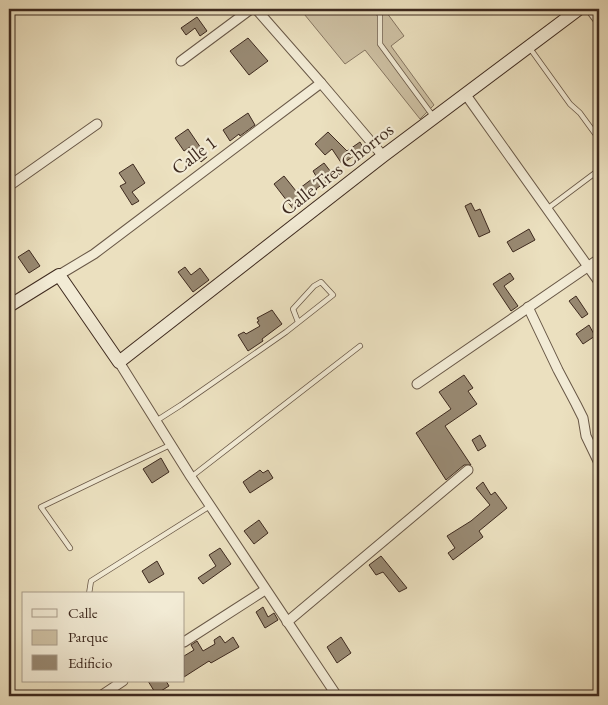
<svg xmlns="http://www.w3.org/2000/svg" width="608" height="705" viewBox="0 0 608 705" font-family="'EB Garamond',serif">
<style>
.green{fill:#cec1a4;stroke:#867662}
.building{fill:#988972;stroke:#3e2a1f}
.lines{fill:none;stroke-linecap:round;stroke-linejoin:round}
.service-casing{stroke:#695847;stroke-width:6}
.minor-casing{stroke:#695847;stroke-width:11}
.secondary-casing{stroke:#3e2a1f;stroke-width:14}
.service{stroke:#f2ebd5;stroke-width:4.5}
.minor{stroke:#f2ebd5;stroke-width:9}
.secondary{stroke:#f2ebd5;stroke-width:12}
.labels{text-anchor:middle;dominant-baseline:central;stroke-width:4.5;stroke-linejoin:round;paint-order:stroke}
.street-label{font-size:19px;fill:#3e2a1f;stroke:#f2ebd5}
</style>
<rect width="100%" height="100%" fill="#ebe0bf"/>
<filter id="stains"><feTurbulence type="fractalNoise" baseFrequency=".004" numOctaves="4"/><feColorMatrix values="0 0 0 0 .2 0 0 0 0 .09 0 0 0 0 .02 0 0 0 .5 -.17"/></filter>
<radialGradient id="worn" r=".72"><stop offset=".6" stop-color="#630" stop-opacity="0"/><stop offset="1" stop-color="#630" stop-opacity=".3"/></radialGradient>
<polygon class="green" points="300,9 384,9 404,36 391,46 434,105 420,119 365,50 345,64"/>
<g class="building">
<polygon points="197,17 207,31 200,36 195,28 186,35 181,28"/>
<polygon points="248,38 268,61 249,75 230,51"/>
<polygon points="248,113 255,125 240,136 239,134 230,141 223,130"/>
<polygon points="188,129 207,157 201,162 190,147 184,151 175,138"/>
<polygon points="328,132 347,151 360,142 364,149 342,164 332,149 325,155 315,144"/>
<polygon points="324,163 334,176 316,189 317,190 303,200 304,202 294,210 274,184 284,176 296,191 316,176 313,171"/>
<polygon points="133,164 145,183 132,192 139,201 132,205 120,186 126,183 119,173"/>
<polygon points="471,203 475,211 480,209 490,232 479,237 465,206"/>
<polygon points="529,229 535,240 513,252 507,242"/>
<polygon points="29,250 40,266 29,273 18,257"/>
<polygon points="185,267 191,275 200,268 209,280 193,292 178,272"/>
<polygon points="510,273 514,279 504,286 518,306 511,311 493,284"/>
<polygon points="576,296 588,314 582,318 569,301"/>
<polygon points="272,310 282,324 262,339 263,341 248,351 238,335 244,332 246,334 260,326 257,322 259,321 257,318"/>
<polygon points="589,325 595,336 583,344 576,334"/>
<polygon points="464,375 473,388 468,391 477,404 445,426 471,465 464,465 446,480 416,433 451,409 439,392"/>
<polygon points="480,435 486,446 478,451 472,440"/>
<polygon points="161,458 169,472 152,483 143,469"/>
<polygon points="260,470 263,473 268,470 273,478 250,493 243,482"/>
<polygon points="483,482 491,495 495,492 507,508 479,531 483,537 453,560 448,553 455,548 447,536 471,521 490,505 476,488"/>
<polygon points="259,520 268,533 254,544 244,531"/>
<polygon points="220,548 231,564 203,584 198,578 216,566 209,555"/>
<polygon points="381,556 407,588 399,592 383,572 376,575 369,565"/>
<polygon points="157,561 164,574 149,583 142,571"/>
<polygon points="263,607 268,617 274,613 278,620 265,628 256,612"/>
<polygon points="220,636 225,643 233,637 239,647 211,663 209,661 184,677 184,656 194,650 191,645 197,641 203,651 215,644 214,640"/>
<polygon points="341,637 351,653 337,663 327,647"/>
<polygon points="148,681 166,681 169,686 156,694"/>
</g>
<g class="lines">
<defs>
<g id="service">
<polyline points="376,9 380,15 380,44 433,116"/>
<polyline points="529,47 570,104 580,113 599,139"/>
<polyline points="547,209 599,170"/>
<polyline points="156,421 181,405 286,332 333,295 321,282 314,286 293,309 298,322"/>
<polyline points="191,477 360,346"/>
<polyline points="70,548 41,507 170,445"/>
<polyline points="89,594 91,581 210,506"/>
</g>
<g id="minor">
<polyline points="256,9 321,83"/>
<polyline points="590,9 599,21"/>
<polyline points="181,61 251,9"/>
<polyline points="466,95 599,282"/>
<polyline points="9,186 97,124"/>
<polyline points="59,275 94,254 321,83 383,156"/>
<polyline points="528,307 558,370 576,404 583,418 586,436 599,463"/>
<polyline points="119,362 191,477 337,696"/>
<polyline points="417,384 599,259"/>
<polyline points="287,622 468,470"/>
<polyline points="184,642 265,590"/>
<polyline points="103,696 102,695 123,681"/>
</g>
<polyline id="secondary" points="9,306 59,275 119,362 383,156 579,9"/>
</defs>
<use href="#service" class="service-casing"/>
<use href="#minor" class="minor-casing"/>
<use href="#secondary" class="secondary-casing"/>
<use href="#service" class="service"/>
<use href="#minor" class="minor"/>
<use href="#secondary" class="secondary"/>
</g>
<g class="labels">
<g class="street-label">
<text transform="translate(194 155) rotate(-37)">Calle 1</text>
<text transform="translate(337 169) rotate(-38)">Calle Tres Chorros</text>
</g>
</g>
<rect width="608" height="705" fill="none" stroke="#ebe0bf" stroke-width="30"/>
<rect x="10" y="10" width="588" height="685" fill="none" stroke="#3e2a1f" stroke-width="2.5"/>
<rect x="15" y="15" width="578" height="675" fill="none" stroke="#3e2a1f"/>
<rect x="22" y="592" width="162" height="90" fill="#f2ebd5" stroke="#aa9e8c"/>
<rect x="32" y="609" width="25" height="8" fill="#f2ebd5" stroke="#aa9e8c"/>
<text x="68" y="618" font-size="15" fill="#3e2a1f">Calle</text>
<rect x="32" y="630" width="25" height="15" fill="#cec1a4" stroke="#aa9e8c"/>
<text x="68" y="642" font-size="15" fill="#3e2a1f">Parque</text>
<rect x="32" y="655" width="25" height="15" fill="#988972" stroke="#aa9e8c"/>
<text x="68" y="668" font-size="15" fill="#3e2a1f">Edificio</text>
<rect width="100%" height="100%" filter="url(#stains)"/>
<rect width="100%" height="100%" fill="url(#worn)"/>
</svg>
